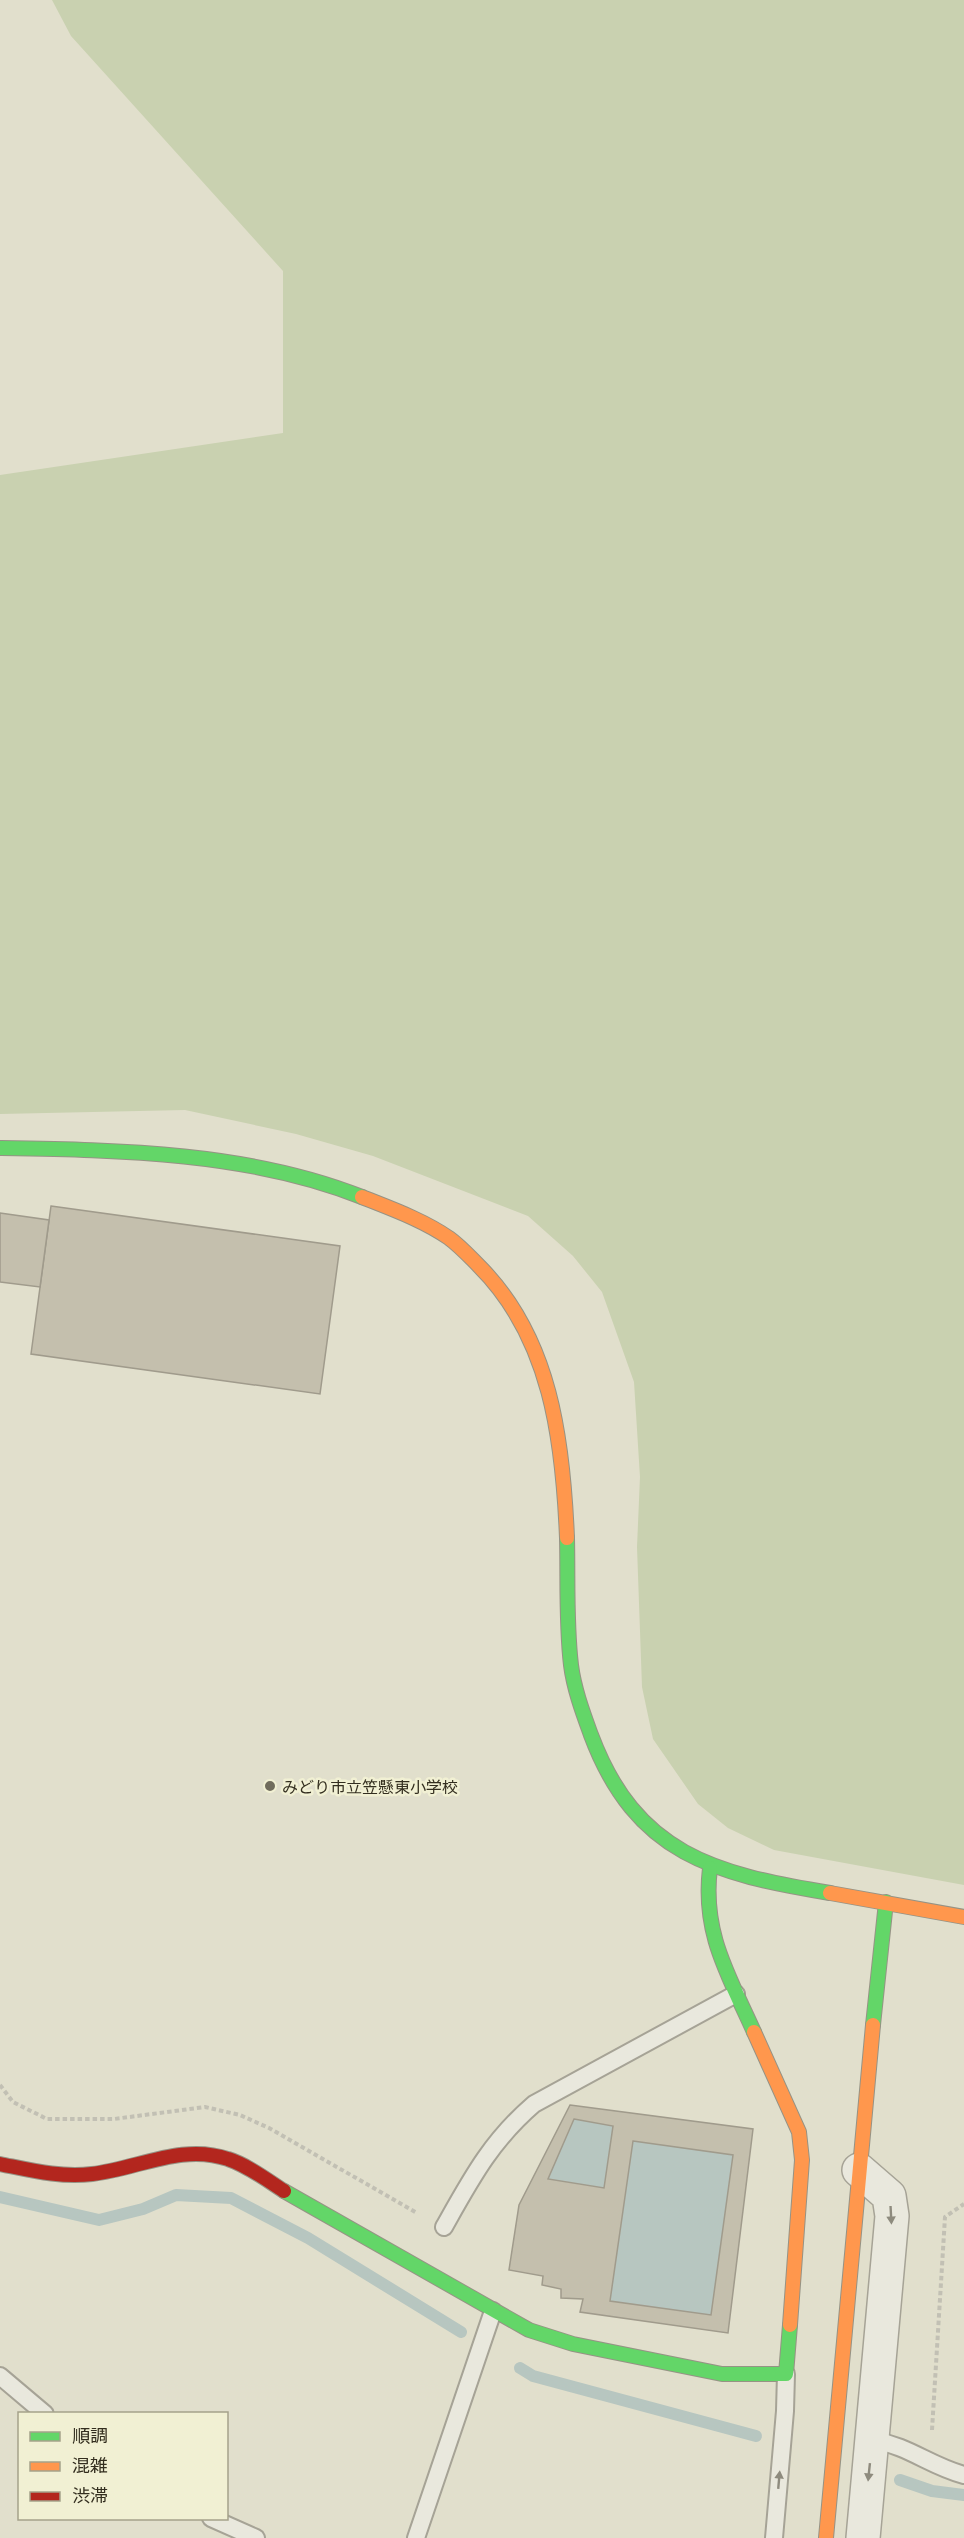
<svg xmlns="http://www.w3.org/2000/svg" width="964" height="2538" viewBox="0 0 964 2538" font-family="'Playfair Display','Noto Sans JP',serif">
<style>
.green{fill:#c9d1b0}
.water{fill:#b7c6c0}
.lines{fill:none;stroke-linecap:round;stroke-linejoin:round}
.stream{stroke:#b7c6c0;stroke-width:12}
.building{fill:#c4bfad;stroke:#a09b8c;stroke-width:1.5;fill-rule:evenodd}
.lane-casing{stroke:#a6a396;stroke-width:20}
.street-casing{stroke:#a6a396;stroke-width:36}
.fast-casing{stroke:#969385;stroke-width:16}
.slow-casing{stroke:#969385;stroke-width:16}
.jam-casing{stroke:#969385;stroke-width:16}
.path{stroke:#c2c0b4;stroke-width:4;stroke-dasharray:4.5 3;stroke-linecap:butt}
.lane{stroke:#e9e8dd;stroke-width:16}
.street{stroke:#e9e8dd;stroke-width:33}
.fast{stroke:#63d668;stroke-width:14}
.slow{stroke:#ff974d;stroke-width:14}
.jam{stroke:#b3261e;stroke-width:14}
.oneway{fill:#8e8b7e}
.poi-dot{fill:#706c5c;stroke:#f1f0d3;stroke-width:2}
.labels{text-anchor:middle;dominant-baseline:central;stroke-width:5;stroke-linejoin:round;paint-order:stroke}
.poi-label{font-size:16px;fill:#332e1f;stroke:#f1f0d3;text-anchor:start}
</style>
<rect width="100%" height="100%" fill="#e1dfcc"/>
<polygon class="green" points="52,0 964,0 964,1885 774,1850 728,1828 698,1804 653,1739 642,1687 637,1547 640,1477 634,1382 602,1292 573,1256 528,1216 373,1156 296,1134 185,1110 0,1114 0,475 283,433 283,271 71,36"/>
<g class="water">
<polygon points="574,2119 613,2126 604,2188 548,2179"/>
<polygon points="633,2141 733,2155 711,2315 610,2301"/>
</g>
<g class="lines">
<g class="stream">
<polyline points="0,2197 99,2220 143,2209 176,2195 231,2198 308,2238 461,2332"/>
<polyline points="520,2368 533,2376 756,2436"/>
<polyline points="900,2480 932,2491 964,2495"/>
</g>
</g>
<g class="building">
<polygon points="51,1206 340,1246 320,1394 31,1354"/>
<polygon points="0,1213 49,1220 40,1287 0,1282"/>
<path d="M 570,2105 L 753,2129 L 728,2333 L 580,2312 L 583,2299 L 561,2298 L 561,2289 L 542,2285 L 543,2276 L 509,2270 L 519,2205 ZM 574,2119 L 613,2126 L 604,2188 L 548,2179 ZM 633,2141 L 733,2155 L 711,2315 L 610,2301 Z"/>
</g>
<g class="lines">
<defs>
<g id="lane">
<path d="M 444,2227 C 471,2179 491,2141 534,2104 L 736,1994"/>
<polyline points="0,2376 45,2414"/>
<path d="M 873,2440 C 909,2446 930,2466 964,2475"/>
<polyline points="211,2518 256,2538"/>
<polyline points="416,2538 493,2311"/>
<polyline points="774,2538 785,2411 786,2374"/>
</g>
<polyline id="street" points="859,2170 889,2196 892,2216 863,2538"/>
<g id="fast">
<path d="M 0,1148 C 120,1150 249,1152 362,1197"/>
<path d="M 567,1538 C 568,1580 566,1623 571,1665 C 574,1689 583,1713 591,1735 C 636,1855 715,1874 830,1893"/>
<path d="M 710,1868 C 702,1933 728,1974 754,2032"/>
<polyline points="873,2025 886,1902"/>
<polyline points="284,2191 529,2330 573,2344 722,2374 786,2374 790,2325"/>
</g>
<g id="slow">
<path d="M 362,1197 C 392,1209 423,1220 449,1238 C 460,1246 469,1256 479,1266 C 551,1338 563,1440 567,1538"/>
<polyline points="830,1893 964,1917"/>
<polyline points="754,2032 799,2132 802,2160 790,2325"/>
<polyline points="826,2538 873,2025"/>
</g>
<path id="jam" d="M 0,2164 C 30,2170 61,2178 92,2174 C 137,2169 182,2143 228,2159 C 247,2165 267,2180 284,2191"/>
</defs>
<use href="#lane" class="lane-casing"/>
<use href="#street" class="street-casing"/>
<use href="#fast" class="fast-casing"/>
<use href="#slow" class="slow-casing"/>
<use href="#jam" class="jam-casing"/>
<g class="path">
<polyline points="0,2085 13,2102 47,2119 114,2119 205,2107 240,2115 269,2128 417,2213"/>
<polyline points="932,2430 945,2217 964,2204"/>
</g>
<use href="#lane" class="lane"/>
<use href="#street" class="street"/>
<use href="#fast" class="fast"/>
<use href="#slow" class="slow"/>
<use href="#jam" class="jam"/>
</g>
<defs><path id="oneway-solid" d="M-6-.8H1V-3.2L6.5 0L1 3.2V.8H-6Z" transform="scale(1.5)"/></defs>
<g class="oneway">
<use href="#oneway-solid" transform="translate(891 2215) rotate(87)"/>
<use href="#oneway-solid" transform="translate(869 2472) rotate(96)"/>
<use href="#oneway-solid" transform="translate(779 2480) rotate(-85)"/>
</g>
<circle class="poi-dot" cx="270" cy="1786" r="6"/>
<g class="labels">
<g class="poi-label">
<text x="282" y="1786">みどり市立笠懸東小学校</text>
</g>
</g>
<rect x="18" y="2412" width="210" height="108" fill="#f1f0d3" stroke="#a5a28b" stroke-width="1.5"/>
<rect x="30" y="2432" width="30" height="9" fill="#63d668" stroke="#a5a28b" stroke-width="1.5"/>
<text x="72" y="2442" font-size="18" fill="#332e1f">順調</text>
<rect x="30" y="2462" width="30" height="9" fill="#ff974d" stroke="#a5a28b" stroke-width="1.5"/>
<text x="72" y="2472" font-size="18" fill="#332e1f">混雑</text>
<rect x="30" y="2492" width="30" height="9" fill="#b3261e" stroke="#a5a28b" stroke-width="1.5"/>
<text x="72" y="2502" font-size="18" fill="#332e1f">渋滞</text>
</svg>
